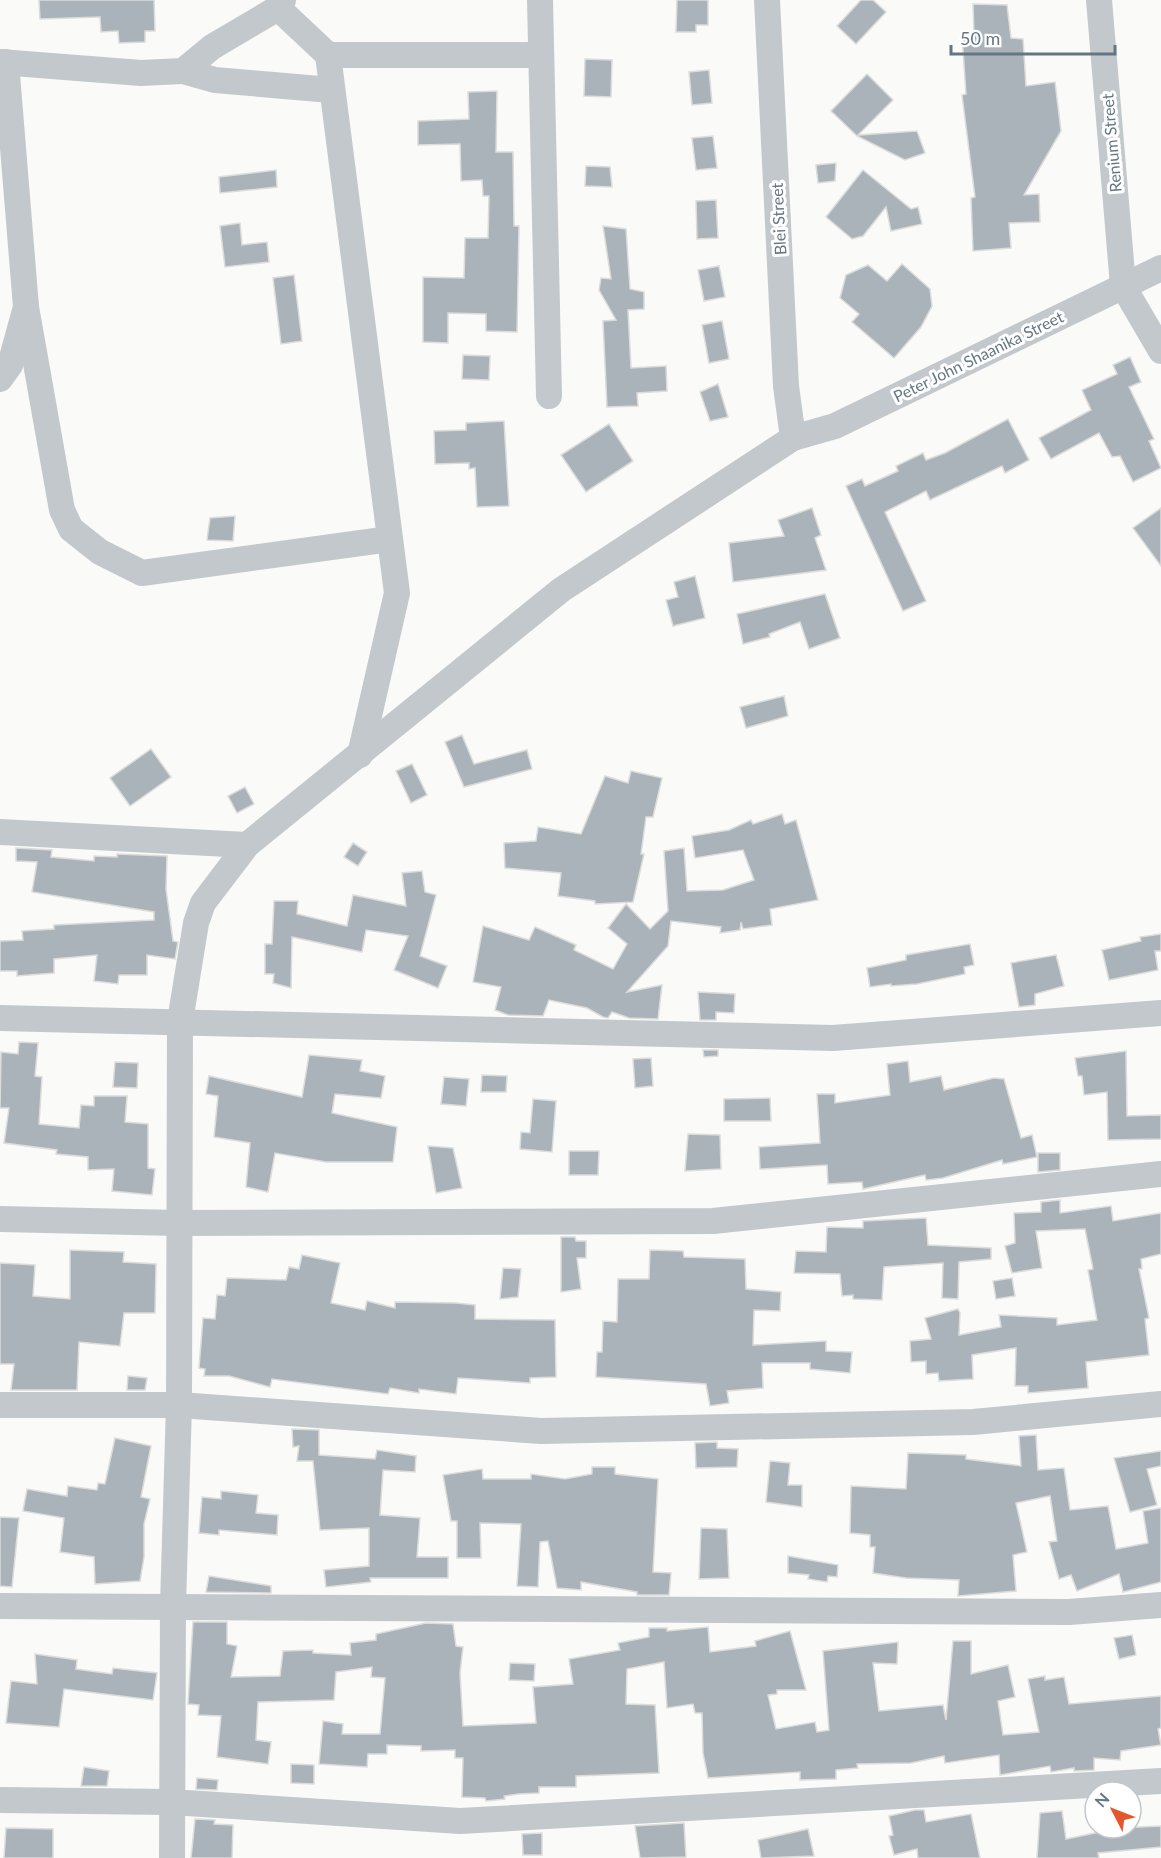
<svg xmlns="http://www.w3.org/2000/svg" width="1161" height="1858" viewBox="0 0 1161 1858" font-family="Lato,sans-serif">
<style>
.building{fill:#aab3b9;stroke:#dcdcda;stroke-width:1.5}
.lines{fill:none;stroke-linecap:round;stroke-linejoin:round}
.minor{stroke:#c3c8cc;stroke-width:26}
.labels{text-anchor:middle;dominant-baseline:central;stroke-width:6;stroke-linejoin:round;paint-order:stroke}
.street-label{font-size:16px;fill:#657683;stroke:#fff}
</style>
<rect width="100%" height="100%" fill="#fafaf8"/>
<g class="building">
<polygon points="39,0 154,0 155,31 145,31 145,42 119,43 118,31 101,32 100,17 40,19"/>
<polygon points="677,0 708,0 708,25 696,25 696,32 676,32"/>
<polygon points="861,0 873,0 886,12 856,44 837,26"/>
<polygon points="973,4 1007,5 1011,38 1023,39 1026,86 1055,82 1061,131 1024,195 1039,194 1040,222 1009,223 1011,248 973,251 971,198 975,197 962,95 966,94 962,35 974,34"/>
<polygon points="585,59 612,60 611,97 584,96"/>
<polygon points="709,70 712,103 692,105 689,72"/>
<polygon points="867,74 893,100 858,135 917,131 925,153 905,160 857,136 831,111"/>
<polygon points="497,91 496,152 513,152 514,226 519,226 517,332 486,331 486,314 448,313 448,343 423,342 423,277 464,278 465,238 488,238 489,196 483,196 482,180 461,181 460,144 418,145 418,121 469,119 468,92"/>
<polygon points="713,136 717,168 696,170 692,138"/>
<polygon points="836,163 835,181 818,183 816,165"/>
<polygon points="586,166 610,167 612,187 585,186"/>
<polygon points="276,170 277,187 220,193 219,177"/>
<polygon points="863,170 911,209 918,207 922,224 891,231 886,207 863,236 852,239 826,217"/>
<polygon points="716,200 718,238 697,239 696,201"/>
<polygon points="240,223 242,245 267,242 269,262 225,267 220,226"/>
<polygon points="603,226 626,229 630,289 644,292 644,309 628,310 631,368 666,366 667,391 637,393 638,406 607,407 603,321 616,320 599,290 601,278 611,279"/>
<polygon points="902,264 930,289 932,306 921,327 894,358 852,322 859,314 840,298 846,275 868,265 887,281"/>
<polygon points="719,266 725,297 704,301 698,270"/>
<polygon points="294,275 302,341 281,344 273,278"/>
<polygon points="722,321 729,359 709,363 702,325"/>
<polygon points="463,355 490,356 489,380 462,379"/>
<polygon points="1130,357 1141,382 1129,387 1154,439 1149,441 1161,468 1133,482 1120,456 1112,457 1099,433 1051,459 1039,438 1091,410 1082,390 1117,374 1113,365"/>
<polygon points="718,384 728,417 710,421 700,392"/>
<polygon points="1008,419 1029,460 1005,473 1002,466 930,500 926,491 885,512 926,601 903,611 846,486 862,479 865,486 898,471 896,466 923,453 926,460 945,453"/>
<polygon points="504,421 509,506 477,507 475,468 469,469 469,463 435,464 434,431 466,430 466,423"/>
<polygon points="609,424 633,461 586,492 561,455"/>
<polygon points="812,508 821,535 815,538 826,570 733,582 729,543 784,536 778,520"/>
<polygon points="1161,508 1161,566 1133,528"/>
<polygon points="235,516 233,541 207,540 210,518"/>
<polygon points="695,576 705,618 673,626 666,600 678,597 674,582"/>
<polygon points="825,594 840,638 809,649 800,622 769,634 770,637 743,644 737,614"/>
<polygon points="784,696 788,716 746,728 740,707"/>
<polygon points="462,735 474,764 527,750 532,769 464,787 445,742"/>
<polygon points="151,749 171,777 130,806 110,778"/>
<polygon points="412,764 427,795 411,803 396,771"/>
<polygon points="631,771 662,778 653,817 646,817 641,854 644,854 633,902 595,904 595,901 558,896 561,873 505,868 504,843 536,841 538,827 581,834 605,776 628,783"/>
<polygon points="245,787 254,804 237,813 228,796"/>
<polygon points="782,814 785,824 796,820 818,900 770,909 772,925 743,929 741,922 740,930 720,933 721,927 671,921 668,946 627,992 662,985 658,1019 629,1018 612,1012 608,1018 603,1017 587,1008 549,1000 543,1016 508,1015 495,1010 501,987 473,982 483,926 529,940 535,927 576,945 574,950 613,969 627,944 608,928 626,904 650,929 668,911 664,851 684,848 687,891 723,890 754,880 743,850 695,858 692,836 729,830 751,820 753,824"/>
<polygon points="353,843 367,852 358,866 344,857"/>
<polygon points="16,848 52,850 51,857 94,861 94,856 117,857 117,854 167,856 166,889 173,941 178,942 175,959 147,955 147,975 119,975 118,984 94,981 97,955 54,959 54,973 17,976 17,971 0,971 0,941 23,940 22,931 54,929 54,925 154,920 154,912 32,892 37,862 16,861"/>
<polygon points="422,871 425,892 436,895 420,956 447,966 438,988 394,970 408,936 366,930 362,952 292,937 291,988 273,983 274,974 265,974 265,944 272,944 274,901 298,901 297,914 347,926 353,895 406,906 402,873"/>
<polygon points="1161,934 1161,951 1155,951 1158,970 1109,980 1102,950 1141,941 1140,937"/>
<polygon points="970,944 974,965 964,967 965,974 917,984 891,986 891,984 870,987 867,968 906,960 906,955"/>
<polygon points="1056,955 1064,986 1035,994 1035,1005 1019,1007 1011,963"/>
<polygon points="698,992 735,994 734,1013 716,1012 716,1020 700,1020"/>
<polygon points="19,1042 38,1043 35,1076 42,1077 39,1124 79,1128 81,1105 94,1106 94,1096 127,1096 125,1122 148,1124 148,1168 155,1169 152,1195 112,1191 114,1169 88,1170 88,1157 56,1154 57,1150 4,1143 9,1108 0,1108 1,1052 18,1054"/>
<polygon points="703,1050 718,1050 718,1056 704,1057"/>
<polygon points="1126,1051 1127,1116 1161,1115 1161,1139 1108,1140 1107,1092 1084,1095 1082,1076 1078,1076 1075,1058"/>
<polygon points="309,1055 362,1060 360,1071 385,1076 381,1098 335,1094 332,1113 397,1127 393,1162 326,1162 275,1153 268,1192 246,1187 250,1143 214,1137 218,1096 206,1094 209,1076 302,1097"/>
<polygon points="651,1058 653,1086 635,1088 633,1059"/>
<polygon points="908,1061 910,1082 941,1076 944,1090 994,1078 1004,1079 1021,1138 1032,1135 1037,1157 1003,1164 1002,1160 943,1178 926,1180 925,1175 863,1189 862,1182 828,1184 827,1165 760,1169 759,1147 820,1143 817,1094 835,1094 835,1103 890,1095 887,1064"/>
<polygon points="115,1062 138,1063 137,1088 113,1087"/>
<polygon points="482,1075 507,1076 506,1092 481,1092"/>
<polygon points="444,1077 469,1079 466,1106 441,1104"/>
<polygon points="770,1098 771,1121 724,1121 724,1099"/>
<polygon points="533,1099 556,1101 552,1152 520,1149 521,1132 530,1133"/>
<polygon points="688,1134 720,1135 721,1169 685,1171"/>
<polygon points="428,1146 453,1148 462,1188 436,1193"/>
<polygon points="569,1151 599,1151 598,1175 569,1175"/>
<polygon points="1038,1153 1060,1153 1060,1170 1038,1172"/>
<polygon points="1060,1200 1060,1213 1111,1206 1113,1221 1161,1213 1161,1254 1141,1259 1142,1269 1139,1269 1149,1318 1145,1319 1149,1355 1086,1362 1088,1388 1028,1393 1028,1386 1015,1386 1016,1348 972,1355 973,1379 939,1381 938,1373 926,1374 926,1361 911,1362 910,1341 931,1339 925,1318 958,1309 960,1313 959,1335 1001,1327 999,1315 1057,1318 1057,1325 1097,1320 1088,1270 1093,1269 1085,1229 1036,1231 1042,1268 1012,1273 1005,1246 1015,1243 1014,1213 1041,1212 1041,1202"/>
<polygon points="926,1218 928,1245 991,1248 991,1259 959,1262 958,1299 942,1298 943,1263 884,1267 882,1300 853,1299 853,1295 842,1296 840,1274 794,1273 796,1251 826,1252 827,1227 863,1228 863,1221"/>
<polygon points="561,1237 575,1237 576,1241 586,1241 586,1258 577,1258 581,1289 561,1292"/>
<polygon points="70,1250 124,1252 123,1262 156,1264 155,1313 124,1313 120,1346 79,1342 77,1390 11,1390 14,1364 0,1364 0,1263 35,1265 33,1296 70,1299"/>
<polygon points="650,1250 683,1251 684,1257 745,1259 746,1289 781,1292 780,1311 754,1310 753,1345 826,1341 826,1351 852,1352 850,1373 810,1369 810,1363 762,1363 763,1388 727,1391 729,1403 710,1406 706,1384 596,1377 597,1352 602,1352 603,1321 617,1322 618,1279 649,1279"/>
<polygon points="302,1255 340,1263 331,1303 365,1310 367,1301 395,1308 395,1302 456,1303 475,1305 475,1319 555,1320 556,1377 530,1378 530,1383 458,1378 456,1394 419,1389 419,1393 390,1388 388,1394 272,1379 270,1387 229,1376 204,1376 205,1369 199,1368 203,1318 215,1319 217,1295 225,1296 227,1278 286,1280 289,1267 299,1269"/>
<polygon points="503,1268 521,1269 518,1297 500,1299"/>
<polygon points="1012,1278 1015,1296 996,1299 993,1281"/>
<polygon points="128,1376 147,1378 145,1390 127,1390"/>
<polygon points="292,1429 319,1430 319,1455 375,1459 377,1450 416,1456 415,1472 383,1470 380,1515 420,1518 417,1557 448,1557 448,1578 370,1578 371,1582 326,1587 324,1570 369,1566 369,1528 320,1530 313,1461 297,1461 299,1446 293,1447"/>
<polygon points="1036,1435 1038,1470 1064,1468 1070,1510 1108,1506 1116,1549 1148,1543 1143,1511 1161,1508 1161,1582 1123,1592 1119,1574 1077,1591 1071,1575 1059,1579 1049,1542 1057,1541 1050,1496 1016,1503 1027,1552 1013,1555 1016,1591 958,1596 959,1580 906,1578 873,1573 875,1547 870,1547 870,1535 850,1533 851,1486 906,1489 908,1453 966,1455 966,1459 1021,1466 1019,1436"/>
<polygon points="115,1438 151,1446 141,1497 150,1499 144,1524 144,1557 140,1581 95,1584 94,1557 60,1552 64,1518 23,1511 27,1489 67,1496 68,1486 97,1490 98,1483 105,1484"/>
<polygon points="717,1442 717,1448 738,1449 737,1467 696,1468 695,1443"/>
<polygon points="1161,1451 1161,1466 1147,1469 1157,1505 1130,1512 1114,1458"/>
<polygon points="770,1461 790,1463 788,1485 802,1485 802,1507 766,1502"/>
<polygon points="592,1467 615,1467 615,1474 658,1479 653,1572 671,1573 669,1595 637,1595 637,1592 581,1582 581,1590 557,1588 548,1541 540,1542 538,1587 517,1586 521,1524 480,1523 481,1558 457,1558 457,1521 451,1521 443,1475 482,1469 483,1479 531,1479 531,1474 565,1479 592,1474"/>
<polygon points="221,1491 258,1495 256,1513 278,1515 277,1535 219,1530 219,1535 199,1533 202,1497 221,1499"/>
<polygon points="0,1517 19,1518 12,1587 0,1586"/>
<polygon points="701,1528 727,1529 729,1578 699,1579"/>
<polygon points="788,1556 838,1565 837,1577 828,1576 827,1582 808,1579 809,1575 788,1573"/>
<polygon points="209,1576 271,1586 271,1593 206,1592"/>
<polygon points="193,1622 227,1622 227,1644 237,1646 231,1677 280,1676 283,1651 313,1650 313,1653 351,1655 350,1643 376,1640 376,1634 426,1623 453,1624 456,1646 463,1647 460,1673 463,1726 536,1723 533,1687 573,1684 569,1659 620,1650 618,1643 649,1637 649,1628 667,1628 667,1631 708,1627 710,1652 756,1646 755,1641 790,1631 806,1690 777,1690 777,1694 768,1695 776,1729 815,1722 817,1732 829,1730 823,1651 898,1642 897,1664 873,1663 879,1711 943,1705 946,1720 953,1641 971,1641 971,1674 1008,1665 1015,1697 998,1701 1003,1735 1039,1732 1028,1679 1045,1676 1045,1680 1064,1677 1069,1704 1161,1696 1161,1728 1158,1729 1161,1745 1121,1751 1120,1760 1094,1758 1094,1770 1074,1771 1074,1768 1051,1772 1050,1766 1000,1775 999,1755 945,1763 944,1756 911,1763 857,1764 858,1768 836,1770 836,1779 800,1780 800,1772 708,1778 703,1753 702,1713 695,1713 693,1704 667,1708 664,1662 627,1669 626,1704 655,1705 659,1773 576,1776 576,1787 539,1787 539,1793 518,1794 504,1796 505,1799 486,1801 485,1798 462,1797 463,1758 455,1758 455,1750 421,1751 421,1746 387,1745 387,1754 368,1754 367,1767 319,1764 323,1721 343,1724 342,1734 380,1734 385,1678 371,1677 372,1667 336,1672 334,1700 258,1702 256,1740 271,1742 268,1764 217,1757 221,1716 198,1715 199,1705 188,1704"/>
<polygon points="1132,1635 1136,1655 1119,1659 1114,1638"/>
<polygon points="35,1654 77,1660 76,1669 112,1674 113,1668 157,1673 153,1700 64,1689 59,1727 6,1723 11,1681 37,1684"/>
<polygon points="510,1663 535,1664 534,1681 509,1680"/>
<polygon points="291,1764 314,1765 314,1784 291,1783"/>
<polygon points="84,1767 109,1771 107,1786 81,1786"/>
<polygon points="197,1778 218,1780 217,1790 196,1789"/>
<polygon points="915,1810 924,1810 926,1822 971,1814 980,1858 918,1858 917,1849 894,1855 889,1836 893,1835 889,1816"/>
<polygon points="1062,1811 1066,1839 1119,1828 1161,1826 1161,1847 1098,1853 1099,1858 1037,1858 1040,1813"/>
<polygon points="195,1819 215,1820 214,1824 233,1825 232,1858 191,1858"/>
<polygon points="684,1823 686,1857 640,1858 635,1826"/>
<polygon points="6,1828 53,1829 53,1858 4,1858"/>
<polygon points="808,1829 814,1856 761,1858 758,1840"/>
<polygon points="542,1833 542,1855 523,1855 522,1834"/>
</g>
<g class="lines">
<g class="minor">
<polyline points="540,0 549,396"/>
<polyline points="767,0 786,386 793,438"/>
<polyline points="1099,0 1123,286 1161,351"/>
<polyline points="278,8 328,55 540,55"/>
<polyline points="328,55 397,593 360,755"/>
<polyline points="0,62 141,73 183,71 212,47 278,8 283,0"/>
<polyline points="183,71 215,80 331,90"/>
<polyline points="26,307 62,510 71,529 100,552 142,573 390,539"/>
<polyline points="0,379 10,365 26,307 6,62"/>
<polyline points="0,832 247,845"/>
<polyline points="0,1018 833,1038 1161,1013"/>
<polyline points="0,1219 178,1223 713,1221 1161,1174"/>
<polyline points="0,1405 179,1405 541,1431 973,1422 1161,1404"/>
<polyline points="0,1606 1069,1612 1161,1605"/>
<polyline points="0,1800 171,1802 460,1821 1161,1781"/>
<polyline points="172,1858 173,1605 179,1405 180,1021 196,923 203,903 247,845 561,590 793,438 835,426 1161,268"/>
</g>
</g>
<g class="labels">
<g class="street-label">
<text transform="translate(1111 143) rotate(-95)">Renium Street</text>
<text transform="translate(778 219) rotate(-93)">Blei Street</text>
<text transform="translate(978 356) rotate(-26)">Peter John Shaanika Street</text>
</g>
</g>
<g transform="translate(1113 1810) rotate(312)"><circle r="28" fill="#ffffff" stroke="#c1c8cd" stroke-width="1.5"/>
<path d="M0-4.5L10 22L0 15L-10 22Z" fill="#e4572e"/>
<text y="-9" font-size="16" font-weight="bold" text-anchor="middle" fill="#657683">N</text>
</g>
<path d="M951 45v9h164v-9" fill="none" stroke="#657683" stroke-width="3"/>
<text x="960" y="45" font-size="18" fill="#657683" stroke="#ffffff" stroke-width="4.5" paint-order="stroke">50 m</text>
</svg>
